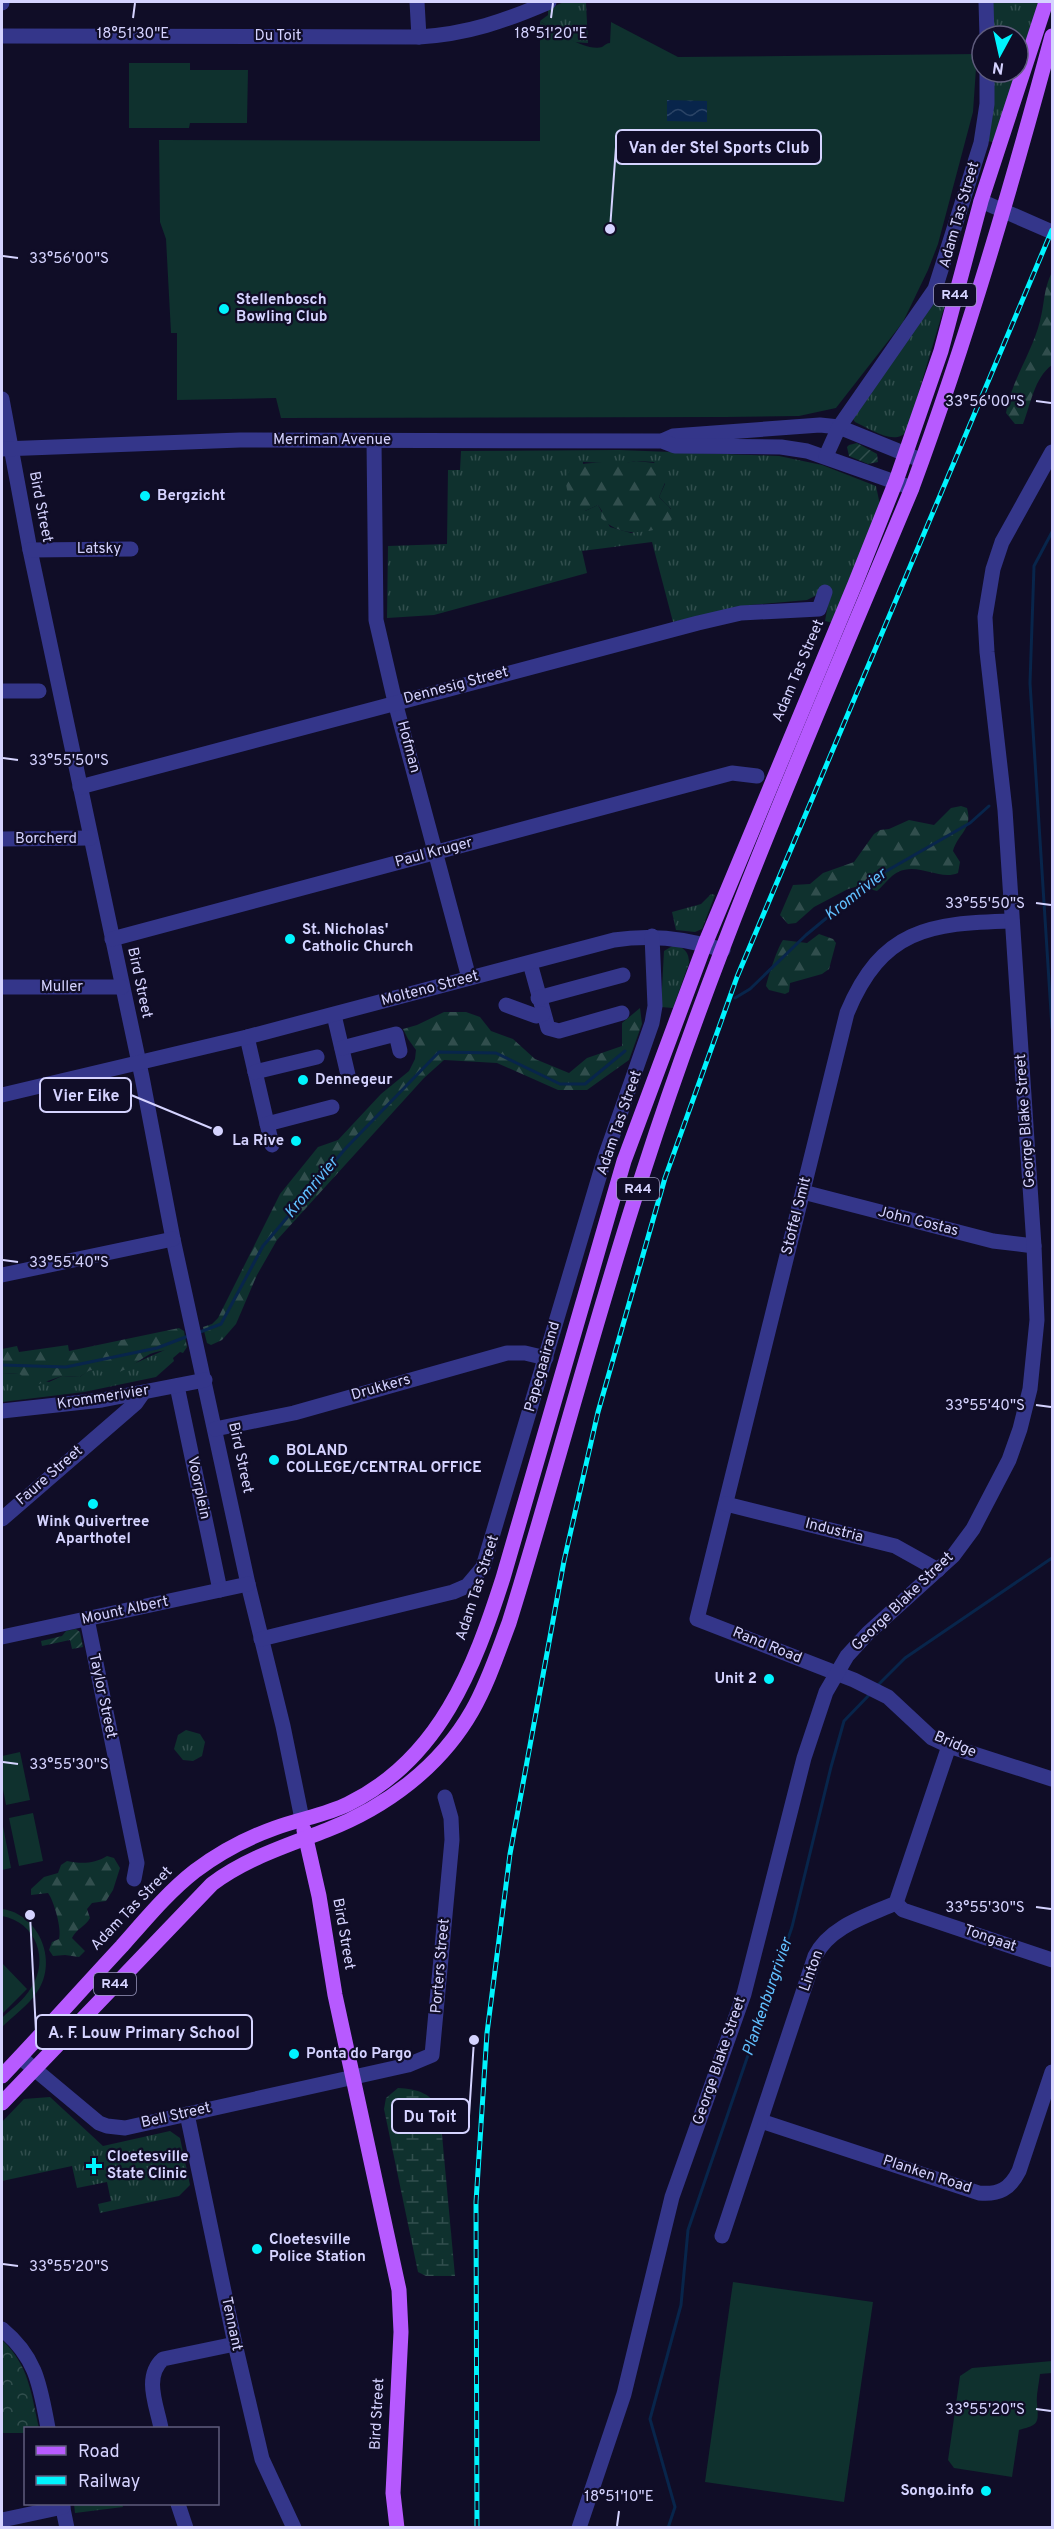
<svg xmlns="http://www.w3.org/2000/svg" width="1054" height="2529" viewBox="0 0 1054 2529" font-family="Overpass,sans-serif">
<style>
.grass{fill:url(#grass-tufts);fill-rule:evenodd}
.forest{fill:url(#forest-firs)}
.wetland{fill:url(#wetland-marsh)}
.park{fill:url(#park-crowns)}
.garden{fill:url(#garden-furrows)}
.pitch{fill:#0f312e}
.water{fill:url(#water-waves)}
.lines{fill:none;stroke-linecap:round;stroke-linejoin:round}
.stream{stroke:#08254b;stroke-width:3}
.minor{stroke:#34368a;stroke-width:15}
.major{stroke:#b75aff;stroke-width:15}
.rail-casing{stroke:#00f4fe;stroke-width:5}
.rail{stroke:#100d27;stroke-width:3;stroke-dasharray:9;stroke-linecap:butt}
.ticks{fill:none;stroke:#d5d3ff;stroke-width:2}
.poi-dot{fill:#00f4fe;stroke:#100d27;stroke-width:2}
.labels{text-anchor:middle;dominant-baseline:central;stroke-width:4.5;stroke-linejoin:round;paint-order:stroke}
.shield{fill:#100d27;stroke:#9a98be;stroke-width:1.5}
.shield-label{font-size:14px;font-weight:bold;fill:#d5d3ff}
.street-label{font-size:15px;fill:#d5d3ff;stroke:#100d27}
.poi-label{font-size:15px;font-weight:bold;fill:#d5d3ff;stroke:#100d27;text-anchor:start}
.water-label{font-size:16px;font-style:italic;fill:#61c0ff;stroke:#100d27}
.ticks-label{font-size:15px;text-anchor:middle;fill:#d5d3ff;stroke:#100d27;stroke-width:4.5;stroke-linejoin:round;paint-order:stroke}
.leader{fill:none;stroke:#d5d3ff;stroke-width:2}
.callout-dot{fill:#d5d3ff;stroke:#100d27;stroke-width:2}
.callout{fill:#100d27;stroke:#d5d3ff;stroke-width:2}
.callout-label{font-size:16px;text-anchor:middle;font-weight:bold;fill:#d5d3ff}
</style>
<defs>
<pattern id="grass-tufts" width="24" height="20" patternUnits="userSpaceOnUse" patternTransform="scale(1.5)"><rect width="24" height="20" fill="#0f312e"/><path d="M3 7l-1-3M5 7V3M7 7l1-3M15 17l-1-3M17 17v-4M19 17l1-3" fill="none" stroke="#314e4d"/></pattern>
<pattern id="forest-firs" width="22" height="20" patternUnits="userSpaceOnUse" patternTransform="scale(1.5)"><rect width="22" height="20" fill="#0f312e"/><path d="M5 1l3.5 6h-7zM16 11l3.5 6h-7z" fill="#314e4d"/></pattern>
<pattern id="wetland-marsh" width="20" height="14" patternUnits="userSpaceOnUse" patternTransform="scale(1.5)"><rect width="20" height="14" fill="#0f312e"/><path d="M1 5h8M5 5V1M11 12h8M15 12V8" fill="none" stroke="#314e4d"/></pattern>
<pattern id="park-crowns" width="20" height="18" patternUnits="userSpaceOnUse" patternTransform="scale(1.5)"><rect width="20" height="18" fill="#0f312e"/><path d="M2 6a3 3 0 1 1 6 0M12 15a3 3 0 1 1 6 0" fill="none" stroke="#314e4d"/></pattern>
<pattern id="garden-furrows" width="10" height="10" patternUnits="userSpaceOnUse" patternTransform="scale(1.5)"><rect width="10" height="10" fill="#0f312e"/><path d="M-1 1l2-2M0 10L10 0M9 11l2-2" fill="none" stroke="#314e4d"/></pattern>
<pattern id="water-waves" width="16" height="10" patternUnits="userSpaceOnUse" patternTransform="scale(1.5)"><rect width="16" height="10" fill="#08254b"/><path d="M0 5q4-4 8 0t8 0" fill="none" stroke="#2b4466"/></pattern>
</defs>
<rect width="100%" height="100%" fill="#100d27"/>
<g class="grass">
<polygon points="564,2 586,3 588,43 572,42 540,21 548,15 548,9"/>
<polygon points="992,2 1040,2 1018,72 1018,36 992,36"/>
<polygon points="994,72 1018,72 993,142 987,141"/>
<path d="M 937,296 L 946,301 L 907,431 C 895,447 869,428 855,422 L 853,419 Z"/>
<path d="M 619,450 L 779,456 L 822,465 L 876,486 L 880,505 L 833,623 L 825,621 L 831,588 L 807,600 L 750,605 L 673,622 L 652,542 L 582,551 L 587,573 L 434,615 L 387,618 L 388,546 L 447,544 L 448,470 L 460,470 L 461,451 ZM 636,461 L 654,462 L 665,484 L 659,497 L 671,509 L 638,531 L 631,533 L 610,527 L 598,505 L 585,511 L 583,462 L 622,464 Z"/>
<polygon points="711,894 715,895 702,929 695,932 676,930 672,912 701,904"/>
<path d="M 674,945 C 684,947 689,952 689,963 L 673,1008 L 661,1007 L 664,951 Z"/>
<polygon points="187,1347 183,1353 180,1352 173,1358 174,1361 156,1377 84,1392 2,1402 2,1373 19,1374 49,1382 62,1376 80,1377 87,1371 97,1369 104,1372 131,1365 167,1349"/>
<polygon points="186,1730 200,1734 205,1742 202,1756 193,1761 183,1760 174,1749 178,1735"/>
<polygon points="50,2097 103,2146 170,2131 180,2138 190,2185 179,2196 100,2213 98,2204 111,2201 107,2182 77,2188 72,2166 2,2181 2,2122 24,2099"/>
<polygon points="74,2504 122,2504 123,2507 75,2513"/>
</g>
<g class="forest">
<path d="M 1052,272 L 1052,365 C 1034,378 1031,404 1023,424 L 1015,424 L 1006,413 C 1011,381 1032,353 1040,321 C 1045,302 1043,291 1052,272 Z"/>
<path d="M 636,461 L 664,464 L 669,473 L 659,497 C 663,502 670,506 672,512 C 677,530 641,533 630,532 C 619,531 609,526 601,518 L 602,511 L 598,505 L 585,511 L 571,502 C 549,448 606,468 636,461 Z"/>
<path d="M 961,806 L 967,808 C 973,830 958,833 953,851 L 960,862 L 958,873 C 939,881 919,862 898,872 C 890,876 884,885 877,891 L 859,886 L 848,889 L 814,907 L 796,923 L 788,924 L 780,915 L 793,885 L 810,884 L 823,873 L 854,862 L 874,834 L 880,830 L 889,829 L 909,820 L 934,825 L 951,808 Z"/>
<path d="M 819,934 L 833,939 L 836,943 L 829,969 L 822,974 L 790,983 L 789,992 L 785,994 L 769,990 L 766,986 C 769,974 777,949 783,940 L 807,943 Z"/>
<polygon points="640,1008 642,1024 629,1060 587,1090 558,1090 497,1063 444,1060 424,1078 277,1240 257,1275 236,1324 222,1340 211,1345 207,1343 203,1327 212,1324 218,1318 280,1194 318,1147 338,1140 381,1094 409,1071 415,1059 416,1050 408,1039 403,1029 417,1025 444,1012 466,1012 480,1017 491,1031 513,1039 535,1059 569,1073 587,1058 622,1046 622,1023"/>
<path d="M 179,1328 L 184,1331 L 187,1347 C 175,1350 162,1349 150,1354 C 139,1360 128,1370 116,1373 C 100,1376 96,1362 80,1377 L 62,1376 L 39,1384 L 19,1374 L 2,1373 L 2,1349 L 17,1346 L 19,1352 L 68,1345 L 69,1351 Z"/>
<path d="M 107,1856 L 114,1858 L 120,1868 L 113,1890 L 106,1901 L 92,1903 L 87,1909 L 90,1918 C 86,1926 76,1929 72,1938 L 85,1951 L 79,1957 L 65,1955 L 53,1956 L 49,1950 L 52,1942 L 59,1939 C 62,1929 54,1901 48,1893 L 31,1895 L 31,1889 L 44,1877 L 58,1873 L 61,1865 L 67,1861 C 81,1864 94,1864 107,1856 Z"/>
</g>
<path class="wetland" d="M 398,2088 C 417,2089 433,2093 440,2113 L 455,2276 L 426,2276 L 418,2272 L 384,2109 L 386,2098 Z"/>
<path class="park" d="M 2,2340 C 29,2365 31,2393 39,2428 L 26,2428 L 25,2433 L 2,2433 Z"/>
<g class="garden">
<polygon points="857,443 877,454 878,462 868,464 849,456 847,447 849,445"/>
<polygon points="76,1629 80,1632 83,1647 72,1649 70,1640 42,1646 41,1641 62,1636 66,1631"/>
</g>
<g class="pitch">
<path d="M 540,21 C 554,30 586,52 602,47 C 605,45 607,43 610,43 L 611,22 L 678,57 L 977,54 L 973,112 L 938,244 L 928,270 L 903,322 L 836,408 L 799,416 L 725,417 L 281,418 L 276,398 L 177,400 L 177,333 L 171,333 L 166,239 L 160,222 L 159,140 L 540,141 Z"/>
<polygon points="129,63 190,63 190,70 248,70 247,123 190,123 189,128 129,128"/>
<polygon points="20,1752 30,1800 6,1805 2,1784 2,1756"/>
<polygon points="33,1813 43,1861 19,1866 9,1818"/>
<polygon points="2,1821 11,1868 2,1870"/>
<path d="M 2,1909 C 40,1914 60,1964 35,1995 C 26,2007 12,2017 2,2027 L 2,2018 C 11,2009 24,2000 31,1988 C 50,1960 36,1922 2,1916 Z"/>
<polygon points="2,1963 27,1989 2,2014"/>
<polygon points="733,2282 873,2302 844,2502 705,2482"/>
<path d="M 1052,2361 L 1052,2373 L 1040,2374 C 1039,2384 1036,2395 1037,2404 C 1039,2424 1038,2425 1019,2430 L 1012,2477 L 954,2468 L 948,2460 L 960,2376 L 972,2368 Z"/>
</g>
<polygon class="water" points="667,100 707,101 707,122 667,121"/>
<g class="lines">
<g class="stream">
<polyline points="1052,532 1034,566 1030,683 1052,1028"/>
<polyline points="735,998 750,989 806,935 876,877 970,823 989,806"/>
<polyline points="200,1332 221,1324 263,1246 345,1149 439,1052 496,1053 560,1084 585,1084 625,1051"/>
<polyline points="2,1365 66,1367 157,1348 191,1335"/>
<polyline points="877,1686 905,1658 1052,1558"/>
<polyline points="668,2528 675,2507 650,2419 681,2305 688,2230 792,1927 831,1767 844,1721 871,1693"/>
</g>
<g class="minor">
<polyline points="417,2 419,37"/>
<polyline points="986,2 987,36"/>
<polyline points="2,3 2,2"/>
<path d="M 2,36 L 419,37 C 468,34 505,21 549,2"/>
<polyline points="981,201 1052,232"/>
<polyline points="2,399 30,550 142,1077 173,1239 248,1584 283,1726 302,1819"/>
<polyline points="664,440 673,436 820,425 839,427 918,459"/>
<polyline points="374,441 376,620 395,702 469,978"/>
<polyline points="2,449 240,440 662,441 675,446 781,447 807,451 912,488"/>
<polyline points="826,456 839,427 935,289 981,143 987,104 987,72"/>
<polyline points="30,550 131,549"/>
<polyline points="2,691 39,691"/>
<polyline points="80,787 698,623 741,613 819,609 825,592"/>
<polyline points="2,839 90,838"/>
<path d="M 1012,921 C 929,923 882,929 847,1013 L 697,1619 L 854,1680 L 888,1697 L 932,1738 L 949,1746 L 1052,1779"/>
<polyline points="112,939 732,773 757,776"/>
<polyline points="530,963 548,1028 559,1031 622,1013"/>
<polyline points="2,987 122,987"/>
<polyline points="538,998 623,975"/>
<polyline points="506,1005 536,1016 543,1014"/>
<polyline points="334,1015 348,1075"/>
<polyline points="247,1037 272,1145"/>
<polyline points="342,1048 396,1034 400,1051"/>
<polyline points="255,1072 317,1057"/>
<path d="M 2,1095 L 247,1037 L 614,940 C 652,934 686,938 723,950"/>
<polyline points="267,1124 332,1107"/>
<polyline points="803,1192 993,1241 1034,1246"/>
<polyline points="2,1275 173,1239"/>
<polyline points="177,1386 220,1590"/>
<polyline points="2,1411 102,1400 205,1380"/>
<polyline points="215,1429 294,1413 507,1353 525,1353 546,1358"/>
<polyline points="726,1504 895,1546 938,1570"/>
<polyline points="2,1519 136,1403 143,1393"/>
<polyline points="87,1619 137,1863 134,1879"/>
<polyline points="2,1637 248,1584"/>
<polyline points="261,1639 453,1592 467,1586 483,1567 605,1157 652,1023 655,1006 652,936"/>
<polyline points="896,1903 903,1910 1052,1960"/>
<polyline points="20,2057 99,2123 107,2126 125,2128 408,2065 432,2055 452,1840 451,1818 445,1797"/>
<polyline points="187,2114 235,2344 262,2459 294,2528"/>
<path d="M 761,2121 L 979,2193 C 999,2195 1010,2189 1019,2171 L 1052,2072"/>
<path d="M 722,2236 L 815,1956 C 830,1926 867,1916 896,1903 L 949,1746"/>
<path d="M 2,2329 C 37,2358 40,2386 48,2428"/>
<path d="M 161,2428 C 157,2406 143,2377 163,2359 L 235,2344"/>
<polyline points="62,2504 67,2528"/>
<polyline points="178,2504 186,2528"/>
<polyline points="2,2520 63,2507"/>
<polyline points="579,2528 624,2394 672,2197 744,1994 804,1758 826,1692 847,1656 868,1633 953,1556 973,1529 1009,1460 1020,1429 1030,1389 1037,1320 1034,1246 1005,810 987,652 985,617 993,569 1002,542 1052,452"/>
</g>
<g class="major">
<polyline points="304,1830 319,1896 335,1995 399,2290 401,2332 393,2493 397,2528"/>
<path d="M 2,2076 C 43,2033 82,1989 122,1946 C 145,1920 168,1892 195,1871 C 219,1853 247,1838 275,1828 C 299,1819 326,1815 348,1804 C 440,1759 474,1668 503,1578 L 624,1161 L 705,944 L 855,584 L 896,481 L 941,351 L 981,201 L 1046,2"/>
<path d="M 2,2103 L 212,1884 C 247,1858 286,1846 327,1830 C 386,1807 440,1767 472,1711 C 488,1683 498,1652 509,1623 C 556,1472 595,1319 644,1170 C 719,937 818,713 912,488 C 967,339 1011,188 1052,36"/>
</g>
<defs>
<polyline id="rail" points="477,2528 476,2202 487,2033 510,1854 564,1561 598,1412 665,1178 737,977 1052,230"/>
</defs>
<use href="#rail" class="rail-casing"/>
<use href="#rail" class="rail"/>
</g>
<path class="ticks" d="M 133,18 L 135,3M 551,18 L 553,3M 3,256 L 18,258M 1036,401 L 1051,403M 3,758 L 18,760M 1036,903 L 1051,905M 3,1260 L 18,1262M 1036,1405 L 1051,1407M 3,1762 L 18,1764M 1036,1907 L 1051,1909M 3,2264 L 18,2266M 1036,2409 L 1051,2411M 617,2526 L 619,2511"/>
<g class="poi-dot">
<circle cx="224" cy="309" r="6"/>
<circle cx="145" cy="496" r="6"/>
<circle cx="290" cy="939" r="6"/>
<circle cx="303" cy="1080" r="6"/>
<circle cx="296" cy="1141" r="6"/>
<circle cx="274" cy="1460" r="6"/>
<circle cx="93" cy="1504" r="6"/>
<circle cx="769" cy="1679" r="6"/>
<circle cx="294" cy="2054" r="6"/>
<path d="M91 2157h6v6h6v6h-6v6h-6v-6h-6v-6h6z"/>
<circle cx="257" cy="2249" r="6"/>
<circle cx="986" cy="2491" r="6"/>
</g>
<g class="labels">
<g class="shield">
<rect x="934" y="284" width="42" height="22" rx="4.5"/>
<rect x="617" y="1178" width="42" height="22" rx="4.5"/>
<rect x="94" y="1973" width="42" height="22" rx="4.5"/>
</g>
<g class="shield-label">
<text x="955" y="295">R44</text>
<text x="638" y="1189">R44</text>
<text x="115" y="1984">R44</text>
</g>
<g class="street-label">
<text x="278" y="36">Du Toit</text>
<text transform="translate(960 215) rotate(-74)">Adam Tas Street</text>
<text x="332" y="440">Merriman Avenue</text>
<text transform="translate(40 507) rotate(79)">Bird Street</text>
<text x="99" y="549">Latsky</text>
<text transform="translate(799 671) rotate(-67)">Adam Tas Street</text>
<text transform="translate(456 686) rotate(-15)">Dennesig Street</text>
<text transform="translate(408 747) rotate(75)">Hofman</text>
<text x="46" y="839">Borcherd</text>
<text transform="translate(434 853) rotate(-15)">Paul Kruger</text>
<text transform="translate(139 983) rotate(78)">Bird Street</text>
<text x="62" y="987">Muller</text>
<text transform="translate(430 989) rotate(-15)">Molteno Street</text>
<text transform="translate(1026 1121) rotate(-94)">George Blake Street</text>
<text transform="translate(620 1123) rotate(-71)">Adam Tas Street</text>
<text transform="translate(797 1216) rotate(-76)">Stoffel Smit</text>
<text transform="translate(918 1222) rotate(14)">John Costas</text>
<text transform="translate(543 1367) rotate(-74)">Papegaairand</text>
<text transform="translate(381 1388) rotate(-16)">Drukkers</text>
<text transform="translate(103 1398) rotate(-9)">Krommerivier</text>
<text transform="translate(240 1458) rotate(78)">Bird Street</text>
<text transform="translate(50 1476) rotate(-41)">Faure Street</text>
<text transform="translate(198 1488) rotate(78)">Voorplein</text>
<text transform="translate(834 1531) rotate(14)">Industria</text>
<text transform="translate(478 1588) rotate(-72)">Adam Tas Street</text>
<text transform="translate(903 1602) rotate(-44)">George Blake Street</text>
<text transform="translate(125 1611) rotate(-12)">Mount Albert</text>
<text transform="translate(767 1646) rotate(22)">Rand Road</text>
<text transform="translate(102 1696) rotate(78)">Taylor Street</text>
<text transform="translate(955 1745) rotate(23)">Bridge</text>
<text transform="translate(132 1909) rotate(-46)">Adam Tas Street</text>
<text transform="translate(343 1934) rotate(80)">Bird Street</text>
<text transform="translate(990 1939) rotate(19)">Tongaat</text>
<text transform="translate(441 1966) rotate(-85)">Porters Street</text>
<text transform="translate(812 1971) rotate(-70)">Linton</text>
<text transform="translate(720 2061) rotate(-71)">George Blake Street</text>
<text transform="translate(176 2116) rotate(-13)">Bell Street</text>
<text transform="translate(927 2175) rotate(18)">Planken Road</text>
<text transform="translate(231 2324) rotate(78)">Tennant</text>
<text transform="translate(378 2414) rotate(-87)">Bird Street</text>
</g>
<g class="poi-label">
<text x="236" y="300">Stellenbosch<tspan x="236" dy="17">Bowling Club</tspan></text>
<text x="157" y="496">Bergzicht</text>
<text x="302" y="930">St. Nicholas'<tspan x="302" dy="17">Catholic Church</tspan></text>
<text x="315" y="1080">Dennegeur</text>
<text x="284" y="1141" text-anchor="end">La Rive</text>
<text x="286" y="1451">BOLAND<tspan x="286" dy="17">COLLEGE/CENTRAL OFFICE</tspan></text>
<text x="93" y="1522" text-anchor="middle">Wink Quivertree<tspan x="93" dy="17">Aparthotel</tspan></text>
<text x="757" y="1679" text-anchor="end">Unit 2</text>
<text x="306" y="2054">Ponta do Pargo</text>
<text x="107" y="2157">Cloetesville<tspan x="107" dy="17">State Clinic</tspan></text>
<text x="269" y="2240">Cloetesville<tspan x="269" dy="17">Police Station</tspan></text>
<text x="974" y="2491" text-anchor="end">Songo.info</text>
</g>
<g class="water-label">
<text transform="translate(856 895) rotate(-38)">Kromrivier</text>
<text transform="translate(312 1188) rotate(-50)">Kromrivier</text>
<text transform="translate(768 1997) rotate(-71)">Plankenburgrivier</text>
</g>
</g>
<g class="ticks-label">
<text x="133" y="38">18°51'30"E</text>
<text x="551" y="38">18°51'20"E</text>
<text x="69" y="263">33°56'00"S</text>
<text x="985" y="406">33°56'00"S</text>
<text x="69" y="765">33°55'50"S</text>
<text x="985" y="908">33°55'50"S</text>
<text x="69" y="1267">33°55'40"S</text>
<text x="985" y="1410">33°55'40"S</text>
<text x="69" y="1769">33°55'30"S</text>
<text x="985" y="1912">33°55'30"S</text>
<text x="69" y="2271">33°55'20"S</text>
<text x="985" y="2414">33°55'20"S</text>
<text x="619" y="2501">18°51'10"E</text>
</g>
<path class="leader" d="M610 229L616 147M218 1131L131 1095M30 1915L36 2032M474 2040L469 2116"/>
<g class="callout-dot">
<circle cx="610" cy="229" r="6"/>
<circle cx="218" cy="1131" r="6"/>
<circle cx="30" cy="1915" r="6"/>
<circle cx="474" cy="2040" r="6"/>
</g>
<g class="callout">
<rect x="616" y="130" width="205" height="34" rx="6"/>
<rect x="40" y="1078" width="91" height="34" rx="6"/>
<rect x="36" y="2015" width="216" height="34" rx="6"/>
<rect x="392" y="2099" width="77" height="34" rx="6"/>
</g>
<g class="callout-label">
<text x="719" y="153">Van der Stel Sports Club</text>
<text x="86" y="1101">Vier Eike</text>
<text x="144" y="2038">A. F. Louw Primary School</text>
<text x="430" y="2122">Du Toit</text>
</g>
<rect width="1054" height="2529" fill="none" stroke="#d5d3ff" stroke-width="6"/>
<rect x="24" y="2427" width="195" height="78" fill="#100d27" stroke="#5f5c7d" stroke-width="1.5"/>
<rect x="36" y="2446" width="30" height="9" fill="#b75aff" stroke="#5f5c7d" stroke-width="1.5"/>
<text x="78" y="2457" font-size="18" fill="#d5d3ff">Road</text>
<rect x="36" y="2476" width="30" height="9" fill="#00f4fe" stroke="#5f5c7d" stroke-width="1.5"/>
<text x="78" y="2487" font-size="18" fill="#d5d3ff">Railway</text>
<g transform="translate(1000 54) rotate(188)"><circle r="28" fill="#100d27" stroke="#5f5c7d" stroke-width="1.5"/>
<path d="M0-4.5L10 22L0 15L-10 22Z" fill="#00f4fe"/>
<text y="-9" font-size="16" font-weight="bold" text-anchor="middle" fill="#d5d3ff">N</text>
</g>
</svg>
